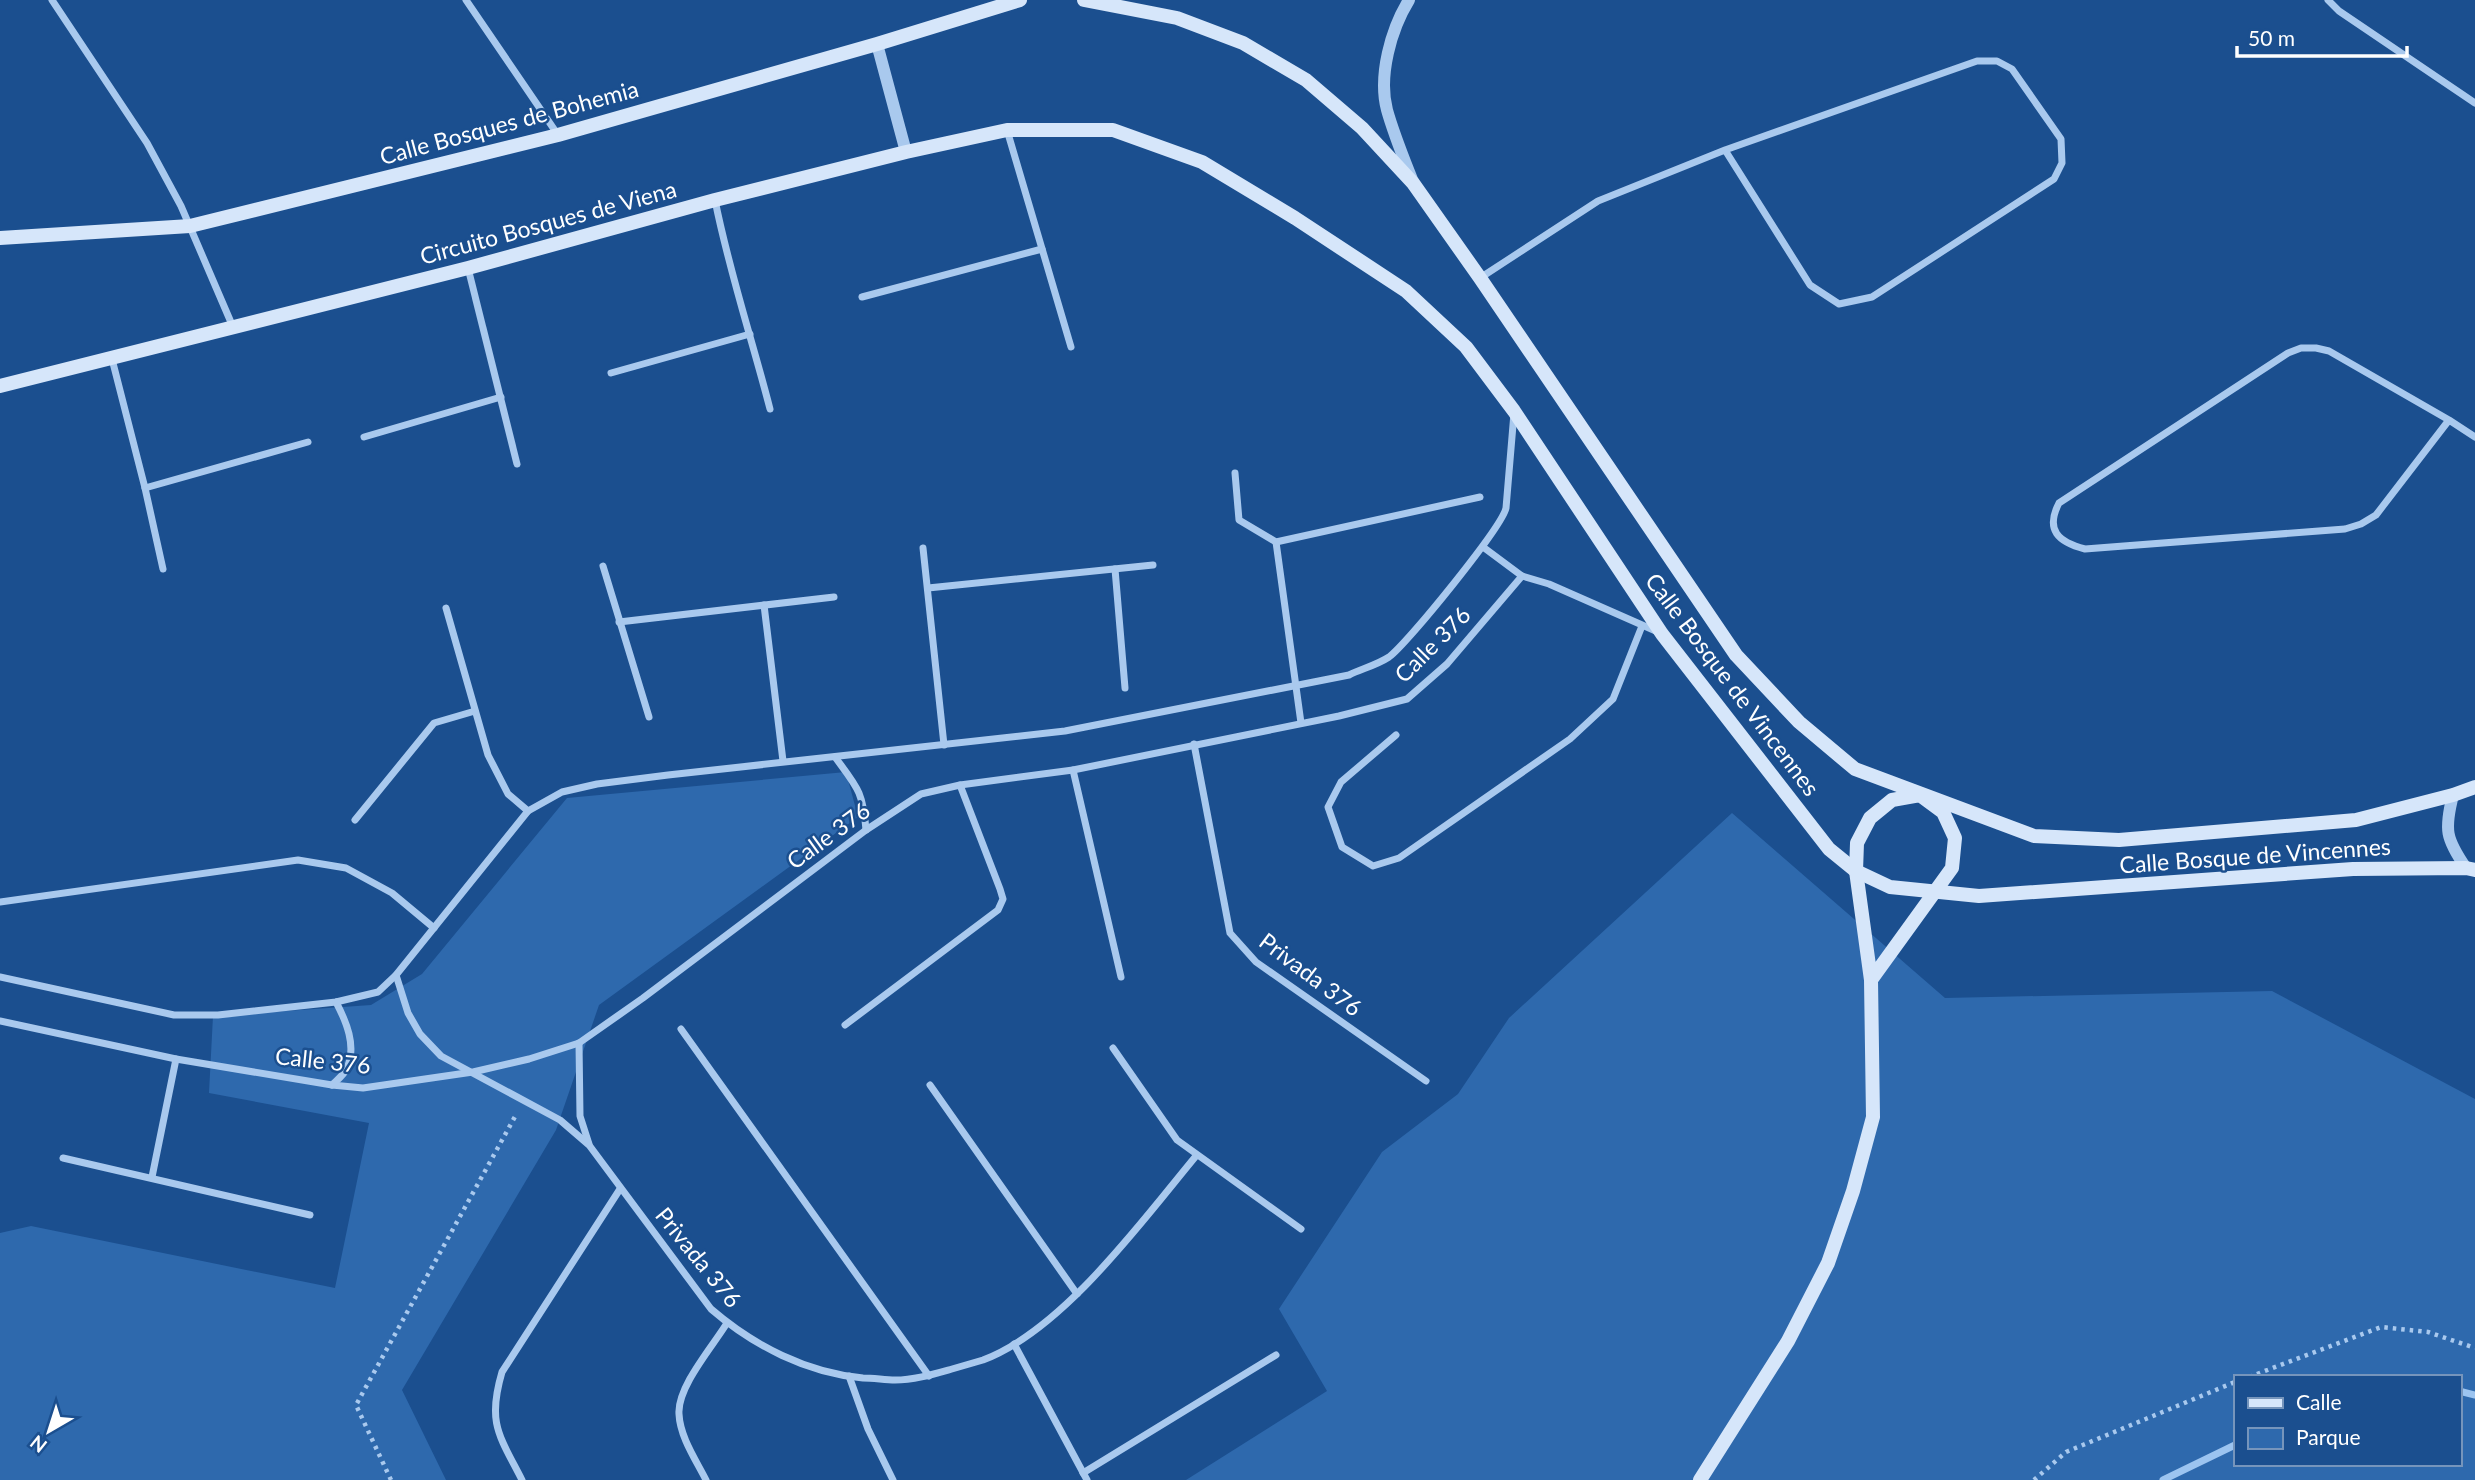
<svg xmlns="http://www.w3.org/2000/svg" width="2475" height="1480" viewBox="0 0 2475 1480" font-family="Lato,sans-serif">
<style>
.green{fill:#2e69ad;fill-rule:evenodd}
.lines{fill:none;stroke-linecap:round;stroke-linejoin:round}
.stream{stroke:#9cc4f0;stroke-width:7}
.path{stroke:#a9c9ee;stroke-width:4.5;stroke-dasharray:3.5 5;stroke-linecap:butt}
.minor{stroke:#a9c9ee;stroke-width:7}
.tertiary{stroke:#a9c9ee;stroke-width:12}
.secondary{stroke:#d6e6fa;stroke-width:14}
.labels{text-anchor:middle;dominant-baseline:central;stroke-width:5;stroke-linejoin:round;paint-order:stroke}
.street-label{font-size:23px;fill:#fff;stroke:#1b4f8f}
</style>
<rect width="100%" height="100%" fill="#1b4f8f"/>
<g class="green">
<polygon points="846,772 858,817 599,1005 556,1130 402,1390 446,1480 0,1480 0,1233 31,1226 335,1288 369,1123 209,1093 213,1016 371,1005 422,974 567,798"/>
<path d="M 1732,813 L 1945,998 L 2272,991 L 2475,1099 L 2475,1480 L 1186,1480 L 1327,1391 L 1279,1309 L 1382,1152 L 1458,1094 L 1509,1018 ZM 2235,1377 L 2459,1377 L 2459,1464 L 2235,1464 Z"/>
</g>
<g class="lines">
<g class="stream">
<polyline points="2459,1391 2475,1395"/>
<polyline points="2163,1480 2235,1445"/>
</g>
<g class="path">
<polyline points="2249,1377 2381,1327 2428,1332 2475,1348"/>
<polyline points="391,1480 356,1405 517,1113"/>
<polyline points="2034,1480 2066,1452 2235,1382"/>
</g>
<g class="minor">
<polyline points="52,0 147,143 181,206 233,327"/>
<polyline points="466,0 558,135"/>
<polyline points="2328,0 2339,11 2475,103"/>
<polyline points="1007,130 1071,347"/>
<path d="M 715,200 C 729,271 752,339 770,409"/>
<polyline points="468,268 517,464"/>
<polyline points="1480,278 1598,201 1725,150 1977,61 1997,61 2012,69 2061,139 2062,163 2054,179 1872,297 1839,304 1810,285 1725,150"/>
<polyline points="862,297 1042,249"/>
<polyline points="112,359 145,488 163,569"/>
<polyline points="611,373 750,334"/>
<path d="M 2449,420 L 2376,515 L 2361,524 L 2345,529 L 2085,549 C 2058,542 2045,530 2059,503 L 2288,353 L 2301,348 L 2316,348 L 2329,351 L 2449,420 L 2475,437"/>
<polyline points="364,437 501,397"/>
<polyline points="1235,473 1239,520 1276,542 1480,497"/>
<polyline points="145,488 308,442"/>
<polyline points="1276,542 1301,723"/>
<polyline points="1483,547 1522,576 1549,584 1658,632"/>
<polyline points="923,548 944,745"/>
<polyline points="603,566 649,717"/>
<polyline points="1115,569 1125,688"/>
<polyline points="928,588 1153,565"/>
<polyline points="764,605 783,761"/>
<polyline points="446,608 488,755 508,794 528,811"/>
<polyline points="619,622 834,597"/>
<polyline points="1396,735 1341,782 1328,807 1342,847 1373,866 1399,858 1570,739 1613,699 1642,626"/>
<polyline points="1194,744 1230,933 1256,962 1426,1081"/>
<path d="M 835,757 C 857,787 863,791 866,830"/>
<polyline points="1073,770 1121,977"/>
<polyline points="355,820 434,723 475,711"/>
<polyline points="0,902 298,860 346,868 392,893 434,928"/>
<path d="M 396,975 L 408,1013 L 420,1034 L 441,1056 L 560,1120 L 589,1145 L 711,1309 C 754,1346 807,1373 863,1378 C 874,1378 885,1380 895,1380 C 914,1380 934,1374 952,1369 C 962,1366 973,1363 983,1360 C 1063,1330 1142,1221 1196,1156"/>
<path d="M 0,977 L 174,1015 L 218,1015 L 336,1002 L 378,992 L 396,975 L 528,811 L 562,792 L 597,784 L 668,775 L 1065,731 L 1349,675 C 1361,669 1377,665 1389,657 C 1407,644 1502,527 1506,508 L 1514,413"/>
<polyline points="0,1021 176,1059 332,1085 363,1088 473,1072 529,1059 579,1043 643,998 866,830 921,794 960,785 1073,770 1339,716 1407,699 1447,664 1522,576"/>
<polyline points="845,1025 998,910 1003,899 1000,889 960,785"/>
<polyline points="681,1029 929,1376"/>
<polyline points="579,1043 580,1116 589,1144"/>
<polyline points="1113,1048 1177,1140 1301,1229"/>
<path d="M 332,1085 C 337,1080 344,1075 347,1068 C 357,1046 346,1021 336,1002"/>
<polyline points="930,1085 1077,1294"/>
<polyline points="63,1158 310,1215"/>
<polyline points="152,1177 176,1059"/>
<polyline points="1014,1344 1087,1480"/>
<polyline points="849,1376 868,1429 893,1480"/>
<polyline points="1083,1473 1276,1355"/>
<path d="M 522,1480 C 499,1435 487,1423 502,1372 L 620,1189"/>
<path d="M 706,1480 C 696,1460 680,1437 679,1414 C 677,1387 713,1346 727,1323"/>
</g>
<g class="tertiary">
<path d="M 1409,0 C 1391,29 1378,76 1387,110 C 1394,135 1404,159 1413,182"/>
<polyline points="877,44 906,152"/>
<path d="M 2453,795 C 2444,830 2446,839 2466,868"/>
</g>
<g class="secondary">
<polyline points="1084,0 1177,18 1243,43 1306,80 1362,128 1413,183 1480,278 1736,655 1799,722 1855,769 2034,836 2119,840 2356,820 2453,795 2475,787"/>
<polyline points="0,238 190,226 558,135 877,44 1020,0"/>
<polyline points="0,386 468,268 715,200 906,152 1007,130 1113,130 1202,162 1295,218 1406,291 1466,347 1514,411 1662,634 1829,849 1856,871 1890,887 1979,896 2353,869 2466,868 2475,870"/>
<polyline points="1700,1480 1788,1341 1828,1263 1853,1191 1873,1117 1871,980 1856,871 1857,843 1870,818 1892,800 1920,795 1943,812 1955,838 1952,868 1871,980"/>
</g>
</g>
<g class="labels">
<g class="street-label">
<text transform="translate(509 122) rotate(-15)">Calle Bosques de Bohemia</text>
<text transform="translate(548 222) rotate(-15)">Circuito Bosques de Viena</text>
<text transform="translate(1432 644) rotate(-45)">Calle 376</text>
<text transform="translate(1733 684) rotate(53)">Calle Bosque de Vincennes</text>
<text transform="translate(828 835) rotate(-36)">Calle 376</text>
<text transform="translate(2255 855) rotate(-4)">Calle Bosque de Vincennes</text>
<text transform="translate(1311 974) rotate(37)">Privada 376</text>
<text transform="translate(323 1060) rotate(6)">Calle 376</text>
<text transform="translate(699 1257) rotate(51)">Privada 376</text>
</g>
</g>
<rect x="2234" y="1375" width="228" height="91" fill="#1b4f8f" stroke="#7695bc" stroke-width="2"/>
<rect x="2248" y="1398" width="35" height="10" fill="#d6e6fa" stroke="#7695bc" stroke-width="2"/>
<text x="2296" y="1410" font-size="21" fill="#ffffff">Calle</text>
<rect x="2248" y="1428" width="35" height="21" fill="#2e69ad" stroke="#7695bc" stroke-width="2"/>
<text x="2296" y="1445" font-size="21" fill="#ffffff">Parque</text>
<g transform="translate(49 1431) rotate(219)" stroke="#1b4f8f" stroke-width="5" paint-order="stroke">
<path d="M0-5L12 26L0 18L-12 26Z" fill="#ffffff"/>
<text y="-10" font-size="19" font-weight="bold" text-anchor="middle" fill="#ffffff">N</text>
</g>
<path d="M2237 46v10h170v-10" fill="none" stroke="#ffffff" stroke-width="3.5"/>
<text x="2248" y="46" font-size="21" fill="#ffffff" stroke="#1b4f8f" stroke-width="5" paint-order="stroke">50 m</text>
</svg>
